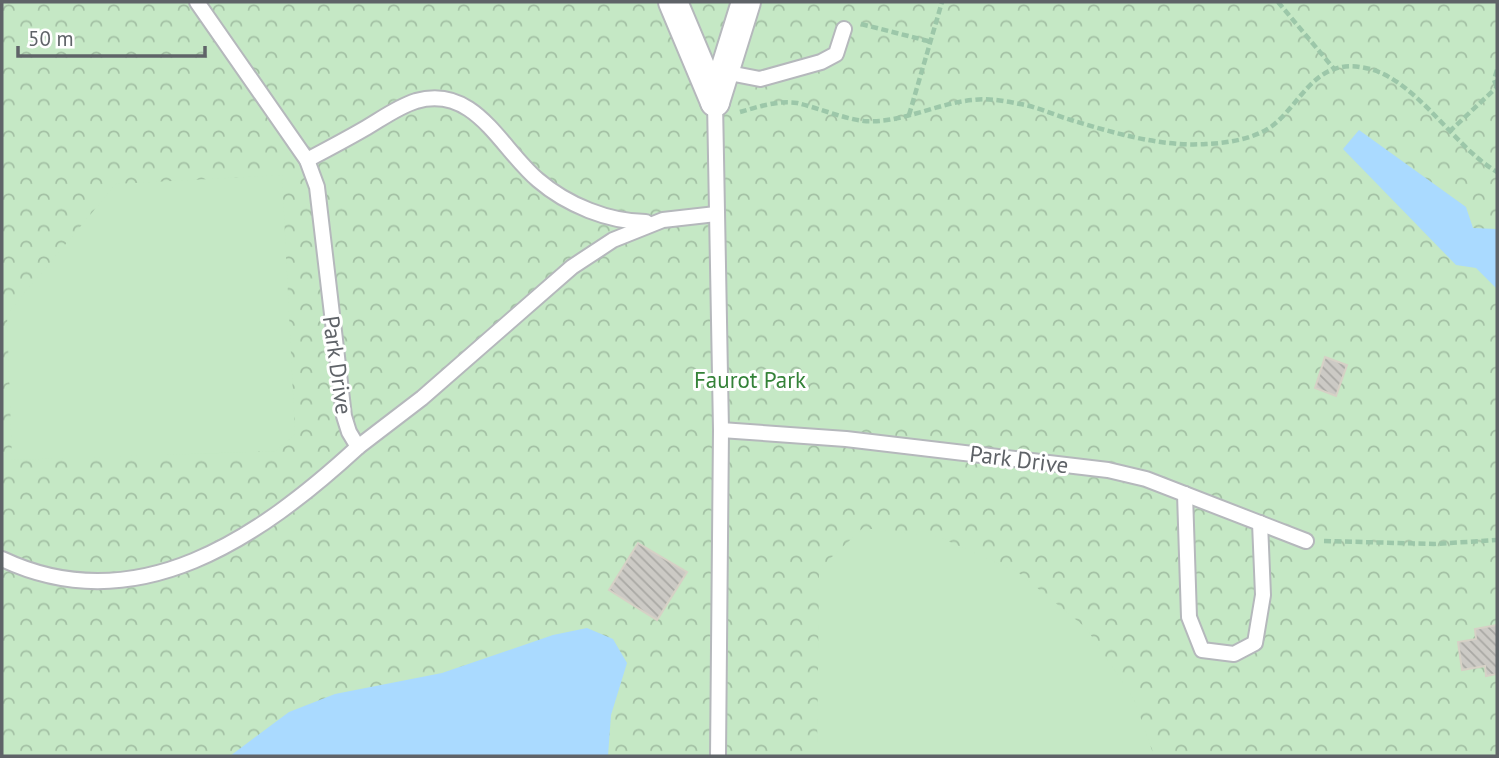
<svg xmlns="http://www.w3.org/2000/svg" width="1499" height="758" viewBox="0 0 1499 758" font-family="'PT Sans',sans-serif">
<style>
.park{fill:url(#park-crowns)}
.garden{fill:#c5e8c5}
.water{fill:#aadaff}
.building{fill:url(#building-back-hatch);stroke:#d6d1c6;stroke-width:2}
.lines{fill:none;stroke-linecap:round;stroke-linejoin:round}
.service-casing{stroke:#b5b8bc;stroke-width:18}
.minor-casing{stroke:#b5b8bc;stroke-width:32}
.path{stroke:#9cc7a9;stroke-width:4.5;stroke-dasharray:7 3.5;stroke-linecap:butt}
.service{stroke:#fff;stroke-width:14}
.minor{stroke:#fff;stroke-width:28}
.labels{text-anchor:middle;dominant-baseline:central;stroke-width:6;stroke-linejoin:round;paint-order:stroke}
.street-label{font-size:23px;fill:#5f6368;stroke:#fff}
.park-label{font-size:23px;fill:#348238;stroke:#fff}
</style>
<defs>
<pattern id="park-crowns" width="20" height="18" patternUnits="userSpaceOnUse" patternTransform="scale(1.75)"><rect width="20" height="18" fill="#c5e8c5"/><path d="M2 6a3 3 0 1 1 6 0M12 15a3 3 0 1 1 6 0" fill="none" stroke="#a3c0a4"/></pattern>
<pattern id="building-back-hatch" width="6" height="6" patternUnits="userSpaceOnUse" patternTransform="scale(1.75)"><rect width="6" height="6" fill="#cccac5"/><path d="M-1 5l2 2M0 0l6 6M5-1l2 2" fill="none" stroke="#a9a8a4"/></pattern>
</defs>
<rect width="100%" height="100%" fill="#f1efe8"/>
<rect class="park" x="2" y="2" width="1495" height="754"/>
<g class="garden">
<polygon points="282,175 295,434 276,451 12,460 7,314 116,184"/>
<polygon points="863,528 939,537 1019,573 1086,628 1134,699 1154,756 817,756 819,569"/>
<polygon points="1446,751 1497,752 1497,756 1446,756"/>
</g>
<g class="water">
<polygon points="1359,130 1466,207 1473,228 1497,229 1497,289 1476,268 1456,265 1343,149"/>
<polygon points="587,628 613,639 627,663 611,715 608,756 230,756 289,712 335,694 442,673 553,635"/>
</g>
<g class="building">
<polygon points="1325,357 1347,365 1336,396 1315,388"/>
<polygon points="638,543 687,572 657,620 609,590"/>
<polygon points="1497,625 1497,674 1486,676 1485,666 1462,670 1458,642 1476,639 1475,629"/>
</g>
<g class="lines">
<defs>
<g id="service">
<polyline points="724,72 760,79 821,62 836,54 844,29"/>
<polyline points="715,102 721,430 718,756"/>
<path d="M 307,160 C 326,150 345,140 364,129 C 380,120 397,107 416,101 C 475,84 500,148 538,180 C 567,205 609,222 646,222"/>
<polyline points="721,430 846,439 1108,470 1146,479 1306,541"/>
<polyline points="358,447 422,398 572,267 613,240 663,220 716,214"/>
<polyline points="1185,494 1189,617 1202,650 1234,654 1255,643 1263,595 1260,523"/>
<path d="M 2,559 C 137,623 260,537 358,447 L 349,432 L 344,416 L 317,187 L 307,160 L 197,2"/>
</g>
<g id="minor">
<polyline points="673,2 715,102"/>
<polyline points="715,102 746,2"/>
</g>
</defs>
<use href="#service" class="service-casing"/>
<use href="#minor" class="minor-casing"/>
<g class="path">
<polyline points="1278,2 1335,70"/>
<polyline points="861,24 932,42"/>
<polyline points="1497,70 1494,80 1497,87"/>
<path d="M 740,112 C 757,107 779,100 797,103 C 819,108 841,118 864,121 C 900,124 937,103 973,100 C 989,98 1005,101 1020,104 C 1038,107 1054,115 1071,120 C 1114,133 1161,147 1206,144 C 1228,143 1254,139 1272,126 C 1301,104 1314,60 1360,67 C 1413,73 1452,146 1497,172"/>
<polyline points="909,115 942,2"/>
<polyline points="1449,132 1497,87"/>
<polyline points="1324,541 1434,544 1497,540"/>
</g>
<use href="#service" class="service"/>
<use href="#minor" class="minor"/>
</g>
<g class="labels">
<g class="street-label">
<text transform="translate(338 365) rotate(82)">Park Drive</text>
<text transform="translate(1019 459) rotate(7)">Park Drive</text>
</g>
<g class="park-label">
<text x="750" y="379">Faurot Park</text>
</g>
</g>
<rect width="1499" height="758" fill="none" stroke="#5f6368" stroke-width="7"/>
<path d="M18 46v10h187v-10" fill="none" stroke="#5f6368" stroke-width="3.5"/>
<text x="28" y="46" font-size="21" fill="#5f6368" stroke="#ffffff" stroke-width="5" paint-order="stroke">50 m</text>
</svg>
